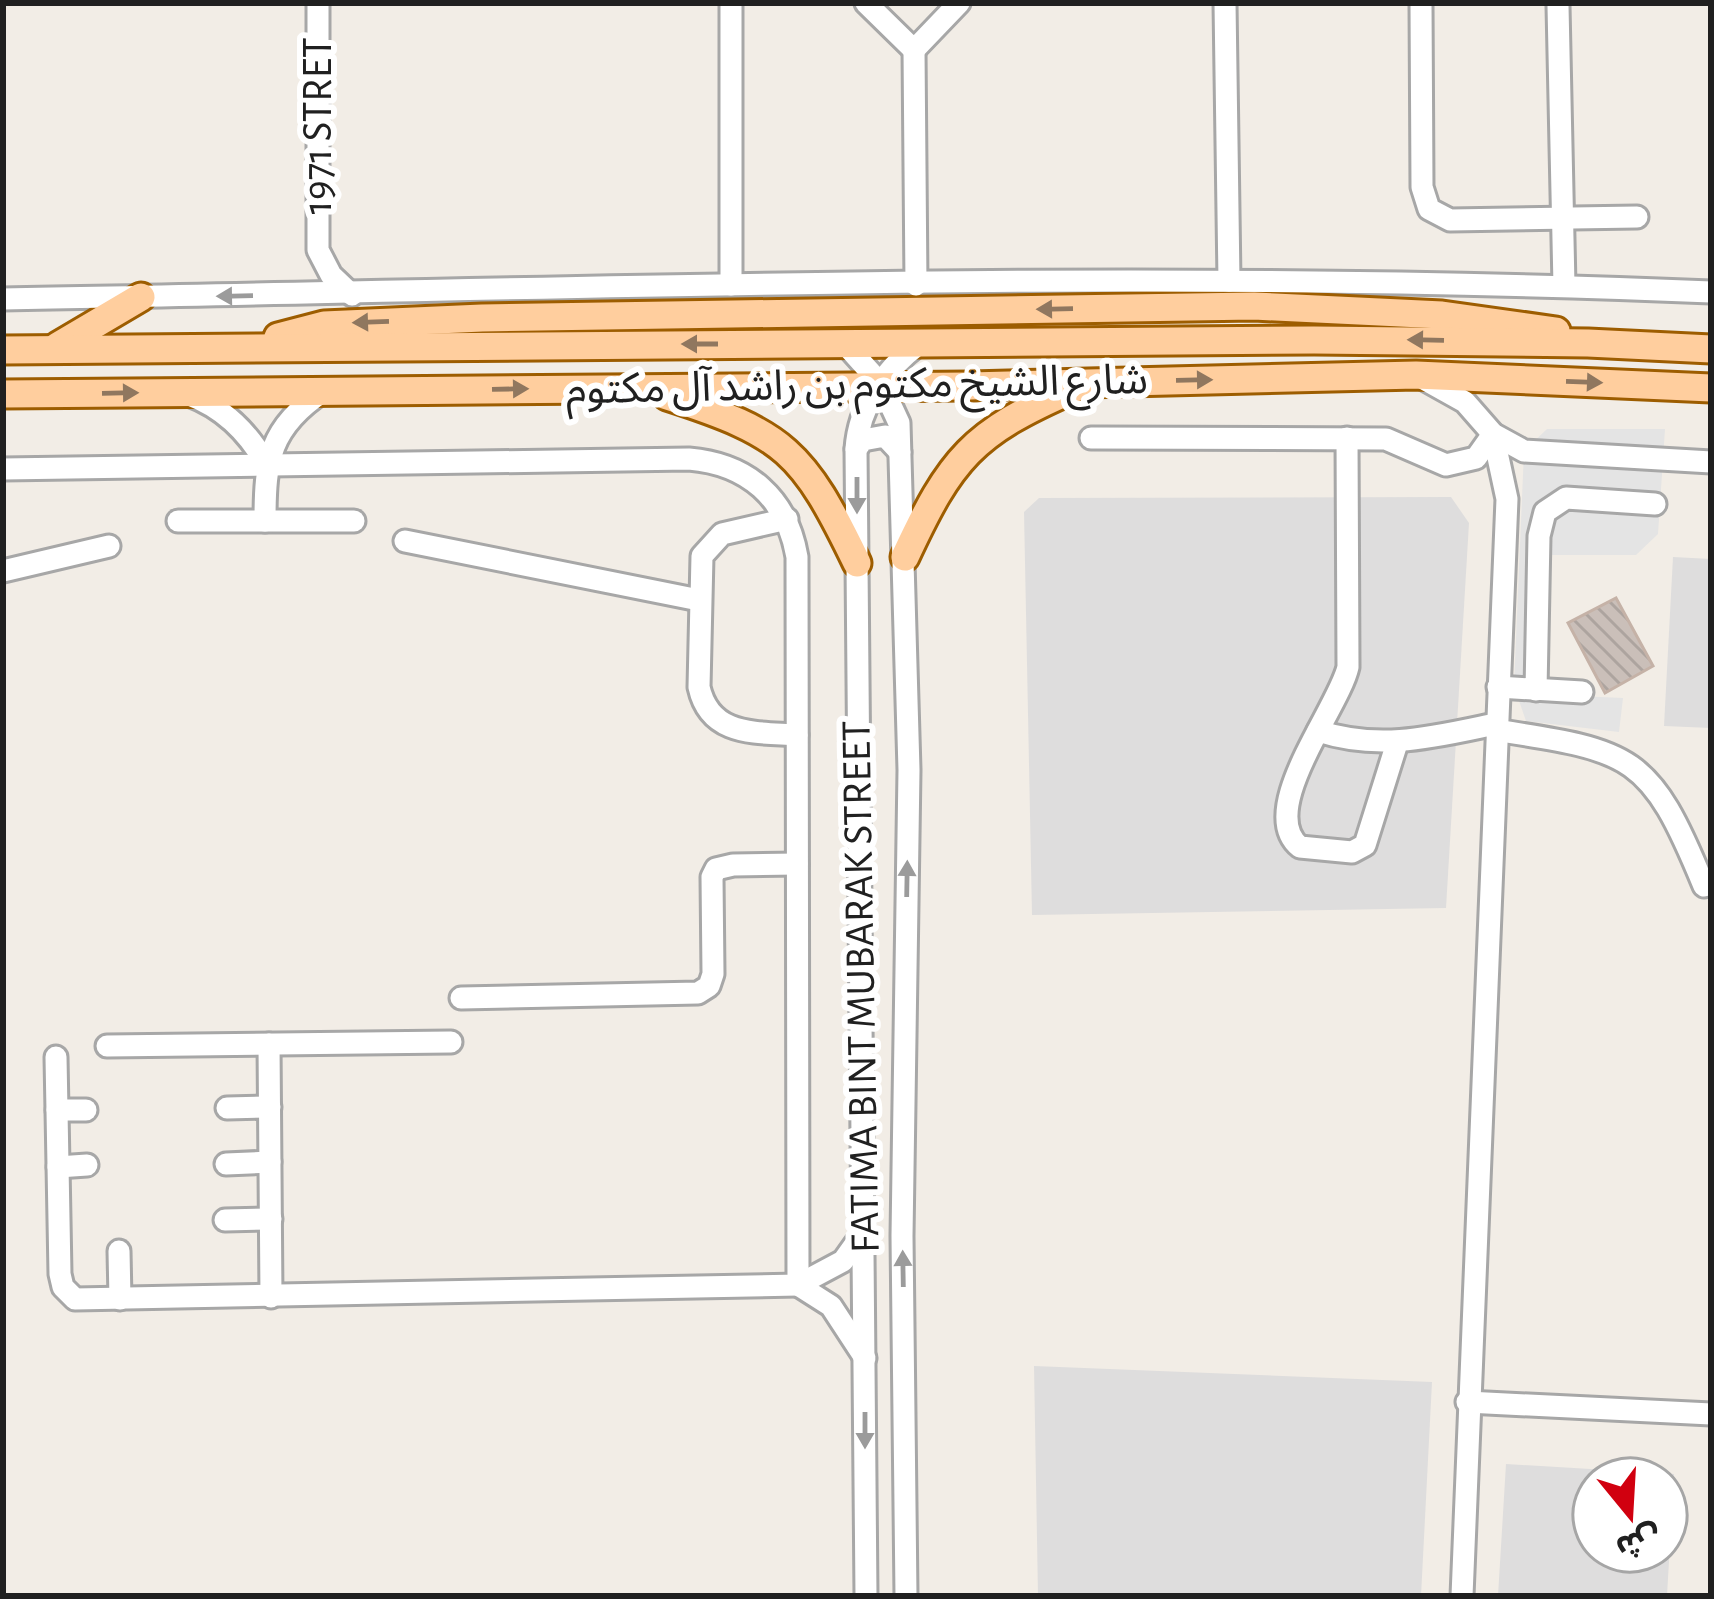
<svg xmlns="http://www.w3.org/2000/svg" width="1714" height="1599" viewBox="0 0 1714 1599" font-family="'Alegreya Sans','Noto Sans Arabic',sans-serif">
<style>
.residential{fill:#dedddd;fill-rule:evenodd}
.parking{fill:#e4e4e4}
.building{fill:url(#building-back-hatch);stroke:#c5b2a7;stroke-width:3}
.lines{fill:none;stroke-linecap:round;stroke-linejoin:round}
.minor-casing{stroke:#a7a7a7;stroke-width:27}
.major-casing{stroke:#9d5d00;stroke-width:33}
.minor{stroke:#fff;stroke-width:21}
.major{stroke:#ffce9e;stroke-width:27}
.oneway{fill:#9b9b9b}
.oneway2{fill:#90775f}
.labels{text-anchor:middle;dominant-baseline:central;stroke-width:12;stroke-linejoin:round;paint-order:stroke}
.street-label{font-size:42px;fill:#202020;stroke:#fff}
</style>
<defs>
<pattern id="building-back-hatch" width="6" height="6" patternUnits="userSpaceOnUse" patternTransform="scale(3)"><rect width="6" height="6" fill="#cabfb9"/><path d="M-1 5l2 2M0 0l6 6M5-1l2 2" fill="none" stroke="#ada49f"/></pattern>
</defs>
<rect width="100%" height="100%" fill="#f2ede6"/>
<g class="residential">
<polygon points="1451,497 1469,523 1446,908 1032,915 1024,512 1039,498"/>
<polygon points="1673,557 1711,559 1711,728 1664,726"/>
<polygon points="1034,1366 1432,1382 1421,1596 1038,1596"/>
<path d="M 1506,1464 L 1674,1474 L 1667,1596 L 1498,1596 ZM 1666,1479 L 1666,1551 L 1594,1551 L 1594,1479 Z"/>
</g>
<polygon class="parking" points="1547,429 1665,429 1658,534 1636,555 1549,555 1544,679 1555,695 1623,698 1619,732 1526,721 1514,686 1524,451"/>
<polygon class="building" points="1616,598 1653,666 1605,693 1568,623"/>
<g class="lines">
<defs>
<g id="minor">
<polyline points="318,3 318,250 331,275 352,295"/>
<polyline points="866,3 914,50 959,3"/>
<polyline points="1225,3 1229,281"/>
<polyline points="1421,3 1422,187 1429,209 1450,220 1637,217"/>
<polyline points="1558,6 1564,286"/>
<polyline points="914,50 916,285"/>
<polyline points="731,285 731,3"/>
<path d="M 3,299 C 572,289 1142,268 1711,292"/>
<polyline points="845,344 881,384 899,423 909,770 902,1236 906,1596"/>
<polyline points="1422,378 1465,402 1493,434 1524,451 1711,462"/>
<path d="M 189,395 C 224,408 248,432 266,464"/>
<polyline points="1091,438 1386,439 1446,465 1476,458 1493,434"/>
<path d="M 1347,438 L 1348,667 C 1339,708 1255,811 1300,847 L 1352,852 L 1365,845 L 1397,743"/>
<polyline points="856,449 863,440 885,436 900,452"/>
<path d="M 3,469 L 689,459 C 748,464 787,498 797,557 L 798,1285"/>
<path d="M 787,519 L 722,534 L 702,556 L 699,687 C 710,737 756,732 797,735"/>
<polyline points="178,521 354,521"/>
<path d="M 265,521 C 265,461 269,427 324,391"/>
<polyline points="405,541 699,600"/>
<polyline points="3,571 109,546"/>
<polyline points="1498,687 1582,692"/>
<polyline points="1536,690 1539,536 1545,512 1566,498 1655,504"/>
<path d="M 1495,730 C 1633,751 1650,754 1704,886"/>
<path d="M 1318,731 C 1380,751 1433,737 1495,724"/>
<polyline points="461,998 698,993 709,986 713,974 712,877 716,869 733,865 797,864"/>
<polyline points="269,1044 271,1297"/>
<polyline points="107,1046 451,1042"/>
<polyline points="56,1057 60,1274 63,1287 75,1299 798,1285 843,1261 863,1233"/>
<polyline points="227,1108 270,1107"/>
<polyline points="57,1110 86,1110"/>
<polyline points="226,1164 270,1162"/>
<polyline points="58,1167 87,1165"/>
<polyline points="225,1220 271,1219"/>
<polyline points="119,1251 120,1299"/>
<polyline points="798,1285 831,1306 865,1358"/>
<polyline points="1467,1402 1711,1414"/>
<path d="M 866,1596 L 856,449 C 859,406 884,370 919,344"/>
<polyline points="1462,1596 1507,499 1493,434"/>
</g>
<g id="major">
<polyline points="278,337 324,325 482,318 1254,306 1442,315 1556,331"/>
<polyline points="58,346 141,297"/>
<polyline points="3,350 1314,340 1588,343 1711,349"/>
<polyline points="3,394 970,386 1416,375 1711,388"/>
<path d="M 667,396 C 785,434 803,451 857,563"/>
<path d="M 905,557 C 951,458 972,433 1073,389"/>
</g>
</defs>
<use href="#minor" class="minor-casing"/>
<use href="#major" class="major-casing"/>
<use href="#minor" class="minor"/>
<use href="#major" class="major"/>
</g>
<defs><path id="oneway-solid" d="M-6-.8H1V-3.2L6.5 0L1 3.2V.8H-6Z" transform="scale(3)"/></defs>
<g class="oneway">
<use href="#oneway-solid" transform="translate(235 296) rotate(179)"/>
<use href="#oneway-solid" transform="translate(857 495) rotate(90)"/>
<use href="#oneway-solid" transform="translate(907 879) rotate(-89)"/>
<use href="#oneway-solid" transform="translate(903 1269) rotate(-91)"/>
<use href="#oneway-solid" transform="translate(865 1430) rotate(90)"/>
</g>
<g class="oneway2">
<use href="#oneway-solid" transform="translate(1055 309) rotate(179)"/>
<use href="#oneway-solid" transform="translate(371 322) rotate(178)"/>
<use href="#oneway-solid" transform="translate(1426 340) rotate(-179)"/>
<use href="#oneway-solid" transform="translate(700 344) rotate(180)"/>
<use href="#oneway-solid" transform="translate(1194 380) rotate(-1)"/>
<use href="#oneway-solid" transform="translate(1584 382) rotate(2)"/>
<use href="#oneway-solid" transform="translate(510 389) rotate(-1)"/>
<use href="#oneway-solid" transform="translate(120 393) rotate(-1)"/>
</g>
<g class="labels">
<g class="street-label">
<text transform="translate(318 126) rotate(-90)">1971 STRET</text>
<text transform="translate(857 385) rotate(-1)">شارع الشيخ مكتوم بن راشد آل مكتوم</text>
<text transform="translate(861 987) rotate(-91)">FATIMA BINT MUBARAK STREET</text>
</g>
</g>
<rect width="1714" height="1599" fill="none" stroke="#202020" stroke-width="12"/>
<g transform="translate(1630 1515) rotate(162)"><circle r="57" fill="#ffffff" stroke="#a6a6a6" stroke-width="3"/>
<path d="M0-9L21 45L0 30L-21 45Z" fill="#d1000f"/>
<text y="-18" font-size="33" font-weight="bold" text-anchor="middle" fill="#202020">ش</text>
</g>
</svg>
